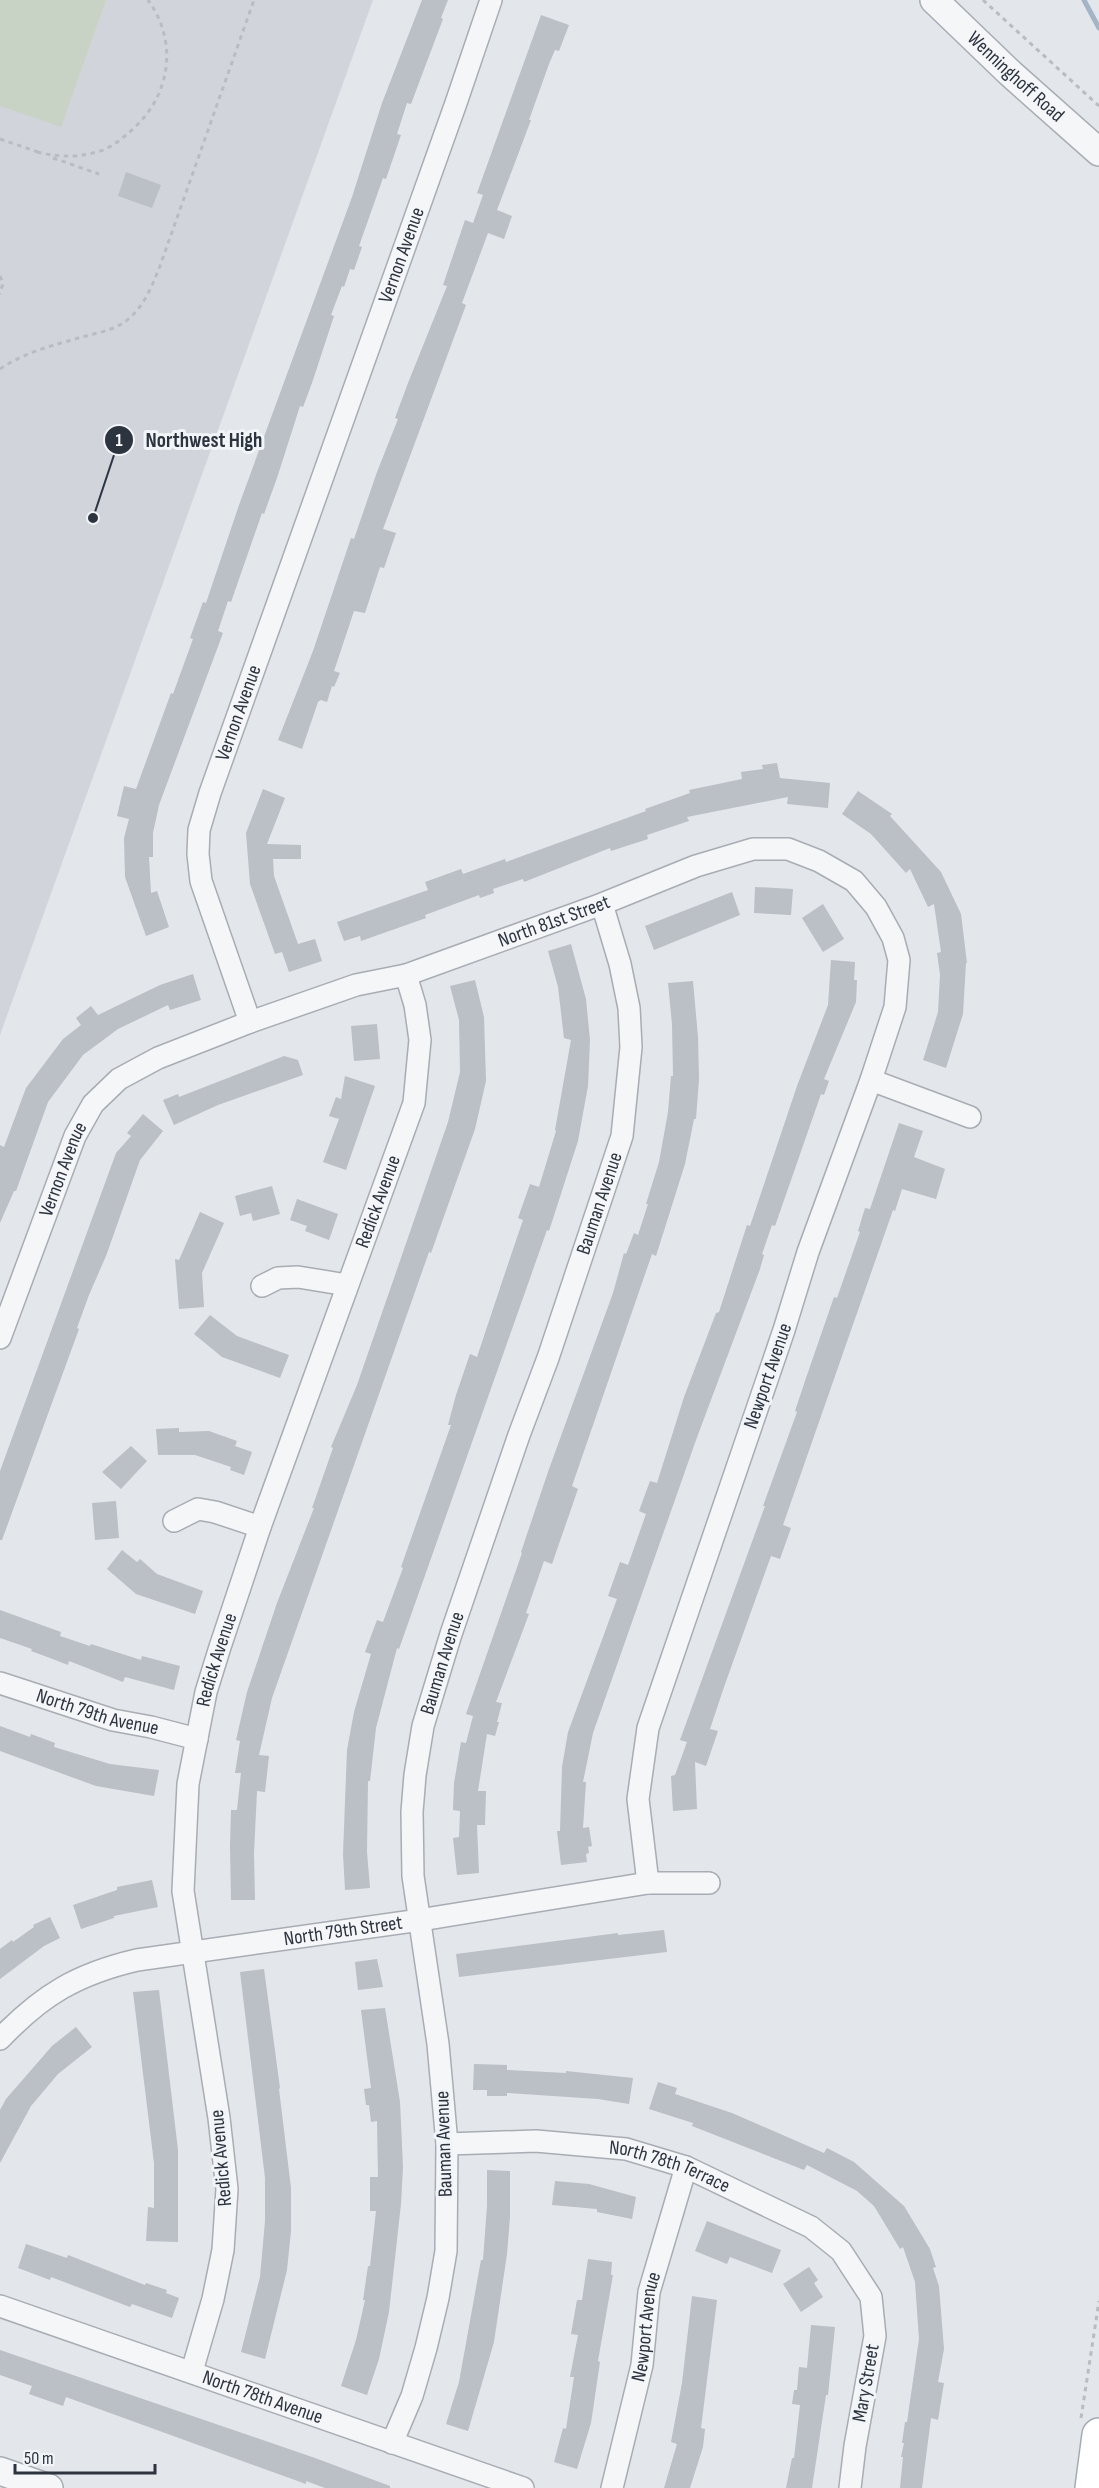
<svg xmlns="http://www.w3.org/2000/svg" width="1099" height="2488" viewBox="0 0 1099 2488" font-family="'Sofia Sans Condensed',sans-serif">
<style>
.built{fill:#d1d5db}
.green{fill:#c9d3c5}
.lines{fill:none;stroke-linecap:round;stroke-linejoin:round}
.stream{stroke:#a2b5c6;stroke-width:5}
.building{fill:#bbbfc6}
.minor-casing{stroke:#a8adb4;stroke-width:24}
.tertiary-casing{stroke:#a8adb4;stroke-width:30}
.primary-casing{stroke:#a3abb4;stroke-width:36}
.path{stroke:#b9bcc1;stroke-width:3;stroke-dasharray:4.5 4.5;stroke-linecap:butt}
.minor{stroke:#f5f6f8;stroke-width:21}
.tertiary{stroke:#f5f6f8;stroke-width:27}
.primary{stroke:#fff;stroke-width:33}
.labels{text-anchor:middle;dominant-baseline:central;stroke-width:6;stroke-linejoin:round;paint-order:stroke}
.street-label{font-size:20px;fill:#2c3440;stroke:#f2f5f7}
.leader{fill:none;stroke:#2c3440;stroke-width:2}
.callout-dot{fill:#2c3440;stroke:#f2f5f7;stroke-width:2}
.mark-label{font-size:18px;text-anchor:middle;font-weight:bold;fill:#fff}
.callout-label{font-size:21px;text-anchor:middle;font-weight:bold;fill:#2c3440;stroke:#f2f5f7;stroke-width:6;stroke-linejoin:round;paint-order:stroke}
</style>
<rect width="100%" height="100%" fill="#e3e6ea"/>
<polygon class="built" points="0,0 373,0 0,1035"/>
<polygon class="green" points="0,0 106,0 61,127 0,106"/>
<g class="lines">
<polyline class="stream" points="1084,0 1099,28"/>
</g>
<g class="building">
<polygon points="422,0 448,0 441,18 443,19 411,104 407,103 397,134 401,135 386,179 383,178 359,246 362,247 354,270 350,269 344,287 342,286 331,315 334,316 312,383 303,407 300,406 277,478 264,514 262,513 231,602 228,601 218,631 223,633 159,805 153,833 153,857 149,857 151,893 157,891 169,927 146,936 125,877 124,838 129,819 117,816 124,786 136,789 171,693 173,694 193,639 190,638 203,602 206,603 239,505 352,197 382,103"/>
<polygon points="541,15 569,25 559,51 555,50 549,64 529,120 531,120 497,210 512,216 504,239 488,233 462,303 466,305 383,529 396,533 384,568 380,567 365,613 354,611 334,671 340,673 334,687 332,686 327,702 321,700 318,702 302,749 278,740 313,651 351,538 354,539 377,472 398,419 395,418 408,383 447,286 443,285 465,220 473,223 483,195 477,193"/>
<polygon points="126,172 161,185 152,208 118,196"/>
<polygon points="777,763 780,778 830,783 828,808 787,804 788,797 687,817 689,821 647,835 648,839 611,851 610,848 524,882 523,879 493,889 494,893 480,898 479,895 425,915 426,918 361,941 360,936 344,941 337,922 428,890 425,882 461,869 463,874 505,859 506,862 646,811 645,809 690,793 689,790 742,779 741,772 763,769 762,765"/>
<polygon points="263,789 285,798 267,844 301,845 301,859 273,859 274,876 298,944 315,939 322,961 289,972 282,952 275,954 250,884 246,833"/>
<polygon points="858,791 892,814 890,816 941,872 961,914 967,963 966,963 963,1014 946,1068 923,1060 938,1012 940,975 937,953 941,952 934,904 928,907 910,869 906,873 871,834 842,814"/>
<polygon points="755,887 793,889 791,915 754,913"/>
<polygon points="732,892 740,915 654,950 645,926"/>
<polygon points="823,904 844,939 823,952 802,918"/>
<polygon points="571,944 586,999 590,1040 588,1086 578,1141 549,1231 547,1230 399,1649 397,1648 376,1728 370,1781 368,1781 367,1852 370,1888 345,1890 343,1854 347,1750 354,1712 371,1654 365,1652 377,1620 383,1622 403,1568 401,1567 451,1425 448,1425 456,1395 470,1354 477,1357 506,1270 523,1220 518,1218 530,1184 539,1187 556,1131 555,1130 571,1040 564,1038 558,987 548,951"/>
<polygon points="831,960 855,962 854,980 857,980 856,1002 824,1079 829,1081 824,1095 821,1094 775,1226 772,1225 762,1254 764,1255 760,1269 696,1440 593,1733 583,1782 586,1782 583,1828 589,1827 592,1846 588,1847 589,1853 586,1854 587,1862 561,1865 557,1831 560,1831 562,1767 568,1732 617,1599 608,1596 620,1562 628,1565 646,1514 639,1511 650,1481 657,1483 684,1397 716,1313 719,1312 747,1225 750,1226 797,1086 828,1005"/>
<polygon points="193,974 201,1000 170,1010 168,1005 118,1029 83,1055 48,1102 16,1191 14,1191 0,1223 0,1145 4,1147 26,1088 63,1039 81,1025 76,1018 91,1006 98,1015 160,985"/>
<polygon points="475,980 484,1017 486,1081 475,1129 431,1253 429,1252 272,1698 259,1755 269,1756 265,1792 257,1791 254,1853 255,1900 231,1900 230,1846 231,1810 237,1810 241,1773 235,1773 240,1741 236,1740 247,1692 277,1603 314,1508 312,1508 333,1448 331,1447 357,1385 448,1122 460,1072 459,1020 450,986"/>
<polygon points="693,981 698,1037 699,1079 696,1119 694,1119 685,1164 656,1256 652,1254 572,1486 578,1489 552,1564 544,1561 526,1613 529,1614 496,1702 502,1703 497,1722 499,1722 495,1736 487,1734 478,1791 486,1791 485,1825 477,1825 479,1873 457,1875 453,1838 459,1837 460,1811 453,1810 454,1783 461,1742 466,1743 473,1716 466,1714 522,1553 521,1552 549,1469 613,1293 624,1253 626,1254 634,1233 638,1235 648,1204 646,1204 659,1162 668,1112 671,1076 673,1076 672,1024 668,983"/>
<polygon points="377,1024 380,1059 354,1061 351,1026"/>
<polygon points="284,1056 298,1060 303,1075 218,1105 174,1125 163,1100 178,1094 179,1097"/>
<polygon points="345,1076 375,1086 346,1170 323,1162 339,1119 329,1116 336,1097 341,1099"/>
<polygon points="143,1114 163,1131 140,1160 106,1256 89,1295 77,1328 79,1329 2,1540 0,1540 0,1471 116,1153 131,1136 127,1133"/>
<polygon points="899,1123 923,1131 914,1157 945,1169 936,1199 902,1189 895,1211 893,1210 783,1525 791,1528 780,1559 771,1556 724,1687 710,1729 718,1731 706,1766 695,1762 697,1809 673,1811 671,1776 675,1775 687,1742 680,1740 765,1506 763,1506 797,1412 795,1411 806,1378 834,1297 837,1298 860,1232 858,1231 865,1208 870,1209"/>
<polygon points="272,1186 280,1214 253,1221 251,1213 240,1216 235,1196"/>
<polygon points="297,1199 338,1214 329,1240 305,1231 307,1226 290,1220"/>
<polygon points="200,1212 224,1223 202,1273 204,1307 179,1309 175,1259 179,1260"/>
<polygon points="210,1315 237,1336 289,1355 280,1378 222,1357 194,1334"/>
<polygon points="179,1428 179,1432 209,1431 237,1441 235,1446 252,1452 244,1475 230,1470 231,1467 195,1455 158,1455 156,1429"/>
<polygon points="131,1446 147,1461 121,1489 102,1472"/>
<polygon points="116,1501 119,1538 95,1540 92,1503"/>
<polygon points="122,1550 137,1562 140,1559 157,1574 203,1591 195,1614 136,1594 107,1569"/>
<polygon points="0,1610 61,1632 60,1636 90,1646 91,1644 141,1660 142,1656 180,1666 174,1690 125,1677 123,1682 69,1661 68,1665 50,1658 31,1651 32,1649 0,1638"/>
<polygon points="0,1726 30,1737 31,1734 55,1743 54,1747 110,1764 159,1770 154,1796 96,1786 0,1751"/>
<polygon points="152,1880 158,1907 114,1916 114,1918 81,1929 73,1905 117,1890 117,1887"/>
<polygon points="50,1917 60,1938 44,1946 0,1979 0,1949 12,1940 13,1942 34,1927 33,1925"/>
<polygon points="664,1930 667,1952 459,1977 456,1954 618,1933 618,1935"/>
<polygon points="377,1959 383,1987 358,1990 355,1962"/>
<polygon points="264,1969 280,2088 279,2089 291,2188 291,2231 287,2270 265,2359 241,2352 260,2277 265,2221 265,2178 240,1972"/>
<polygon points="159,1990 178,2150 178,2242 146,2241 148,2207 154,2208 154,2163 133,1992"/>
<polygon points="385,2008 400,2102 403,2167 401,2204 389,2312 379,2359 367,2395 341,2386 356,2340 365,2300 363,2300 368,2266 370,2266 376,2211 370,2211 370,2177 378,2177 377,2121 371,2122 369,2105 366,2105 364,2089 371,2088 361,2010"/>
<polygon points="76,2027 92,2047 58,2074 31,2106 0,2163 0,2110 6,2099 52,2046"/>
<polygon points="474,2064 507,2065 507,2070 566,2073 566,2071 633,2078 629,2104 598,2099 507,2093 507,2096 487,2096 487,2090 473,2090"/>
<polygon points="658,2082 677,2088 675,2094 732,2113 824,2153 827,2148 854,2162 904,2206 930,2249 936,2267 933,2268 939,2286 944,2349 938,2382 944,2383 938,2420 931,2418 922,2488 900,2488 903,2457 901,2457 904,2443 902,2443 905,2422 907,2422 919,2339 915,2282 903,2247 900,2249 874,2206 857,2191 807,2165 804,2170 692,2126 693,2123 649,2109"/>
<polygon points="487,2170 510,2171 510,2217 507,2254 494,2342 468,2431 446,2424 459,2382 481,2260 483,2260 487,2206"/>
<polygon points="555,2181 589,2184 636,2197 632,2219 597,2212 597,2209 552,2205"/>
<polygon points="707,2221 781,2250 772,2273 730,2257 727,2264 695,2251"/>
<polygon points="26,2244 67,2258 68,2255 145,2285 146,2283 167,2290 166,2293 179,2298 172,2318 132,2304 130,2307 51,2277 50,2280 18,2268"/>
<polygon points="588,2259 612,2262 611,2275 613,2275 598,2361 600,2362 591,2423 577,2469 554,2462 563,2428 566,2429 574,2377 570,2377 578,2335 571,2334 577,2300 582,2300"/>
<polygon points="809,2267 818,2280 814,2283 823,2297 801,2312 783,2284"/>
<polygon points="692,2296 717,2300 701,2428 705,2429 703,2447 690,2488 664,2488 677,2444 671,2442 682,2383"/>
<polygon points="811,2325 835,2327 828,2395 826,2395 812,2488 786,2488 792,2458 794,2458 800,2405 792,2404 794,2390 797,2390 799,2367 807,2368"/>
<polygon points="0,2350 315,2458 390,2486 390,2488 325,2488 306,2481 306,2484 66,2397 63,2406 29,2394 32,2386 0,2375"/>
</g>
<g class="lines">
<defs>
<g id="minor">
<path id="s1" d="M 250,1022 L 201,881 L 198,854 L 199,830 L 210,793 L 456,103 L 491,0"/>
<polyline points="871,1080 970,1117"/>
<polyline points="262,1286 278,1278 298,1277 347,1285"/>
<path id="s2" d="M 0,1338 L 75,1136 L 93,1104 L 119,1079 L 158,1058 L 250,1022 L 356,985 L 406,975 L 602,904 L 696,866 L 753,849 L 788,849 L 819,861 L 854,881 L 876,907 L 893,938 L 899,960 L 895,1007 L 871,1080 L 808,1252 L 784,1330 L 648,1728 L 638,1799 L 648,1883"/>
<polyline points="174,1521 198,1509 215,1512 260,1527"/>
<path id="s3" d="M 0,1683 L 113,1720 L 151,1727 L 197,1739"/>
<path id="s4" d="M 0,2039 C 42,1995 77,1974 137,1960 L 420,1920 L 648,1883 L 709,1883"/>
<path id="s5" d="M 447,2144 L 536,2141 L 626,2149 L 686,2167 L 811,2227 L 841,2251 L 871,2297 L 875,2336 L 855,2446 L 850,2488"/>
<path id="s6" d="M 0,2306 L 523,2488"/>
<path id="s7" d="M 192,2371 L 213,2299 L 223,2250 L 227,2189 L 219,2118 L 183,1891 L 188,1784 L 206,1692 L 220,1647 L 260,1527 L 414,1103 L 420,1040 L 415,1005 L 406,975"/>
<path id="s8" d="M 392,2443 L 412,2396 L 426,2348 L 438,2298 L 446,2251 L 447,2144 L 438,2044 L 413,1876 L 412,1812 L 415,1775 L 423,1726 L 451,1634 L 519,1435 L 548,1358 L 622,1136 L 631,1047 L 629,1008 L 620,964 L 602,904"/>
<path id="s9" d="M 612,2488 L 642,2365 L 649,2292 L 686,2167"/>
</g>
<g id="tertiary">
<path id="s10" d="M 934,0 L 1010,73 L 1099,152"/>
<polyline points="0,2471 49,2488"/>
</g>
<polyline id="primary" points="1092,2488 1099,2435"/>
</defs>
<use href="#minor" class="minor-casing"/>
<use href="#tertiary" class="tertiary-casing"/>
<use href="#primary" class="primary-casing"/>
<g class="path">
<polyline points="983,0 1099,106"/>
<polyline points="0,139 38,152"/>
<path d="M 37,152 C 58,157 79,158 100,151 C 113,147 124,137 134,128 C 171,94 178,41 148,0"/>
<polyline points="53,158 99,174"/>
<polyline points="0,276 3,283 0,294"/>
<path d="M 0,369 C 25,352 54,345 82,337 C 97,333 114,330 126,321 C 144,307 152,286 160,266 L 254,0"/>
<polyline points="1081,2418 1099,2301"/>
</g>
<use href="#minor" class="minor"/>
<use href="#tertiary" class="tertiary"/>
<use href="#primary" class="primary"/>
</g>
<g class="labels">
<g class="street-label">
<text stroke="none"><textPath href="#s10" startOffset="112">Wenninghoff Road</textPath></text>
<text stroke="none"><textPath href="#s1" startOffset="810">Vernon Avenue</textPath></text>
<text stroke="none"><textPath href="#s1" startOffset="324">Vernon Avenue</textPath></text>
<text stroke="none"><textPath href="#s2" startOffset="752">North 81st Street</textPath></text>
<text stroke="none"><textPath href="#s2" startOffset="180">Vernon Avenue</textPath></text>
<text stroke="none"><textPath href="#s7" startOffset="1208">Redick Avenue</textPath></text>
<text stroke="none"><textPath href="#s8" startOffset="1280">Bauman Avenue</textPath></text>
<text transform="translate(768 1376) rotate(-71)">Newport Avenue</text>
<text stroke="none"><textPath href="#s7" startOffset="722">Redick Avenue</textPath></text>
<text stroke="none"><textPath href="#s8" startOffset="794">Bauman Avenue</textPath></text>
<text stroke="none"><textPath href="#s3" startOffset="102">North 79th Avenue</textPath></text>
<text stroke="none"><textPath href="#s4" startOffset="369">North 79th Street</textPath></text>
<text transform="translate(444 2144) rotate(-92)">Bauman Avenue</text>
<text transform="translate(221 2158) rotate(-95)">Redick Avenue</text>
<text stroke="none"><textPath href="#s5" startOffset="226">North 78th Terrace</textPath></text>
<text stroke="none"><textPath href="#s9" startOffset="165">Newport Avenue</textPath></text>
<text transform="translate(866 2383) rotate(-80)">Mary Street</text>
<text stroke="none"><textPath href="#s6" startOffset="278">North 78th Avenue</textPath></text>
</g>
</g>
<path class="leader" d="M93 518L119 440"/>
<g class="callout-dot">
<circle cx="93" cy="518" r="6"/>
<circle cx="119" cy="440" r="15"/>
</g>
<g class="mark-label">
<text x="119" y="446">1</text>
</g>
<g class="callout-label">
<text x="204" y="447">Northwest High</text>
</g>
<path d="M15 2464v9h140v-9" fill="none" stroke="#2c3440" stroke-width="3"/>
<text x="24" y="2464" font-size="18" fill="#2c3440" stroke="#f2f5f7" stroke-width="4.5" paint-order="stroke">50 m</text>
</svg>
